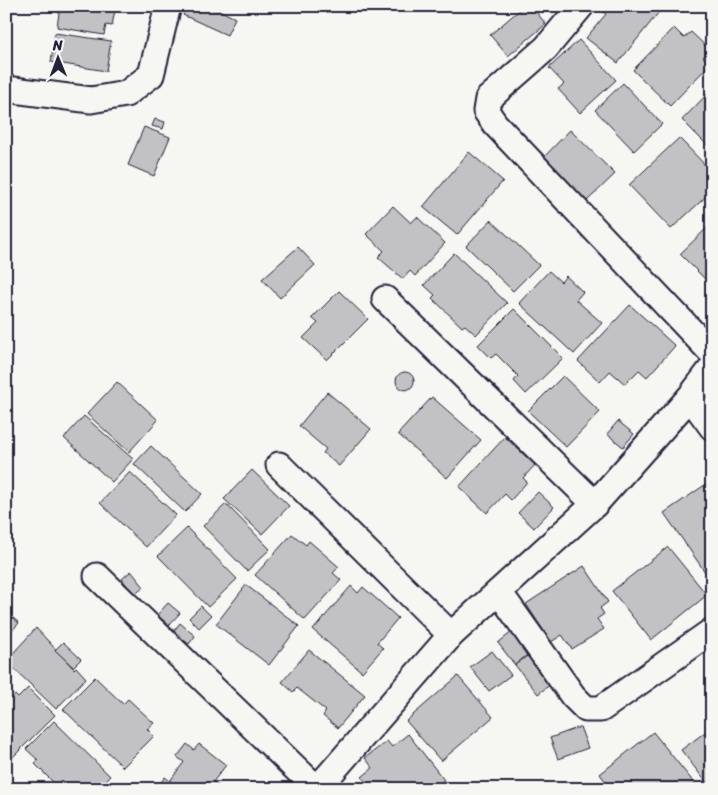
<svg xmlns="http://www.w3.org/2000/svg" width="718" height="795" viewBox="0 0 718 795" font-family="Sriracha,sans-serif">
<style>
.building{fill:#c2c2c4;stroke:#22223b}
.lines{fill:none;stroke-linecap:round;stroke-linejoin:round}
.minor-casing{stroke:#22223b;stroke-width:29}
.minor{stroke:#f6f6f2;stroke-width:25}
</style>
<rect width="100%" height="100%" fill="#f6f6f2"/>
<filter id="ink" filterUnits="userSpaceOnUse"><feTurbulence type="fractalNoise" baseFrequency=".02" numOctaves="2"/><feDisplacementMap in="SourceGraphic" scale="10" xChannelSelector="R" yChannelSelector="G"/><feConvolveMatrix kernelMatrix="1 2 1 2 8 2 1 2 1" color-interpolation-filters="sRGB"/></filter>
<g filter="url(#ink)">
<g class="building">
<polygon points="60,6 109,6 109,9 115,10 112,26 106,25 104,35 57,27"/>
<polygon points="187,6 211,6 235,18 227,35 183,15"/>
<polygon points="524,6 531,6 546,24 508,56 490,35"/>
<polygon points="603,6 652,6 659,12 618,63 586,38 606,14 600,10"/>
<polygon points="674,28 684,38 691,32 710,50 703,57 710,64 670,106 633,70"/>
<polygon points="55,33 111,41 106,71 51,62"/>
<polygon points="579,40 616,80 580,113 558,89 564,84 549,68"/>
<polygon points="623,83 662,124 634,151 595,110"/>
<polygon points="711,90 712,91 712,150 682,120"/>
<polygon points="155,119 165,122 163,129 152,126"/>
<polygon points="144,127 170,137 154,176 128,165"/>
<polygon points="570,130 615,174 587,201 543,158"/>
<polygon points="679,138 712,172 712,191 671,229 629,185"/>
<polygon points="469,152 503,181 457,235 423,207"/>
<polygon points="393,206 411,223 417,217 445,243 415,276 410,271 403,279 378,257 384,251 366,234"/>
<polygon points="491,220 539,265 513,291 466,246"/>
<polygon points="712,223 712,286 680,254"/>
<polygon points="298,247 315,265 280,298 262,279"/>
<polygon points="454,253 507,303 476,335 465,325 462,327 432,298 435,295 424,285"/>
<polygon points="549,271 561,282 566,276 583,292 576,300 602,323 574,354 519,303"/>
<polygon points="339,291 368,319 327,360 303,338 318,323 312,318"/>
<polygon points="630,305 675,346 647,377 639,370 625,384 610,371 600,382 578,361"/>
<polygon points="514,309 563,358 526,394 514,381 518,376 496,354 491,358 478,345"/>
<circle cx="405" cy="381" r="9"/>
<polygon points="563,376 600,412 566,447 528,411"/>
<polygon points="117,382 158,420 129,452 87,414"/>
<polygon points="327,392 371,429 339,466 323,453 326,449 299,426"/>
<polygon points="432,397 481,440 447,478 398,434"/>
<polygon points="84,416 133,459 112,482 64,438"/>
<polygon points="618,421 634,434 623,447 607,434"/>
<polygon points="505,437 535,465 523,478 527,482 511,500 505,494 487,513 459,487"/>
<polygon points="151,446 202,494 185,512 134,464"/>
<polygon points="252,470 289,506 262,534 224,499"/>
<polygon points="130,472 176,515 146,547 100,503"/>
<polygon points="712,480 712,582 664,513"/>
<polygon points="538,492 554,507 534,528 518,513"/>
<polygon points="226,504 270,549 247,571 203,526"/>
<polygon points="187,528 237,579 208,607 158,556"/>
<polygon points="292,534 306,545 309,541 339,567 333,573 341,580 305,620 255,575"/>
<polygon points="668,547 707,595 651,640 612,591"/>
<polygon points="584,566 608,602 600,608 604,614 597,619 604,629 572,649 562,635 551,642 526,604"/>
<polygon points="131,571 144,587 134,595 122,579"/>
<polygon points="246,585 299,626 269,665 216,624"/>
<polygon points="351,586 358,593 363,587 398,618 377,643 383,648 362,672 313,630"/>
<polygon points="168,603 180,613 169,625 157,615"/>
<polygon points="201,606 211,616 199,628 189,618"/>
<polygon points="6,612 19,623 6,637"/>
<polygon points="180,623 195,636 189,644 173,632"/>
<polygon points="36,628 74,669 76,667 86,678 56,709 6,661"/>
<polygon points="517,628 534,649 515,665 498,643"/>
<polygon points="63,642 81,659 73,667 55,650"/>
<polygon points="309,650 365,695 338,728 323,716 326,711 297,688 293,692 282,682"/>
<polygon points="492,651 511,675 489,691 470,667"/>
<polygon points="534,651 556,680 538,694 515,665"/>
<polygon points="458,676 493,717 441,761 406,721"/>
<polygon points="95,677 123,704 128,699 154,723 147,729 154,736 123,767 63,709"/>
<polygon points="28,688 55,715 6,764 6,703 15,695 18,698"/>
<polygon points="54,721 110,776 98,789 69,789 61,780 56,785 35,764 38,760 26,749"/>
<polygon points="580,727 588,748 558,759 550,738"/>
<polygon points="712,727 712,786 710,787 681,750"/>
<polygon points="653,732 699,789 611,789 600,774"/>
<polygon points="408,734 444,780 433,789 371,789 362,777 373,768 365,758 387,741 392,747"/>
<polygon points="187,744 194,750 199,744 226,765 213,782 218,785 215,789 161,789 158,786 165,777 170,781 184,762 177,757"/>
</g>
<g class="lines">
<defs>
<g id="minor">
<polyline points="581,6 546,48 488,99 486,111 495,124 712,353"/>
<polyline points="6,89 91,100 126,94 151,75 168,6"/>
<polyline points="385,299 595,504"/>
<polyline points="690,397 712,427"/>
<polyline points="279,465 451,635"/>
<polyline points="97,576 317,789"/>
<polyline points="499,592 573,696 586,709 601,709 712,631"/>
<polyline points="317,789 451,635 595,504 690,397 712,368"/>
</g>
</defs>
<use href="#minor" class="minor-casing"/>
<use href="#minor" class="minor"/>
</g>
</g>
<rect width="718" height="795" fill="none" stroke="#f6f6f2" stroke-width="25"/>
<rect x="12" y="12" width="693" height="770" fill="none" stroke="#22223b" stroke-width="2" filter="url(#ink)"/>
<g transform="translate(58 58) rotate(359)" stroke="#f6f6f2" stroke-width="4" paint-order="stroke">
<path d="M0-4L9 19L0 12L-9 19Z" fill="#22223b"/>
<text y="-8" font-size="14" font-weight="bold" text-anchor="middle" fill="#22223b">N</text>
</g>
</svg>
